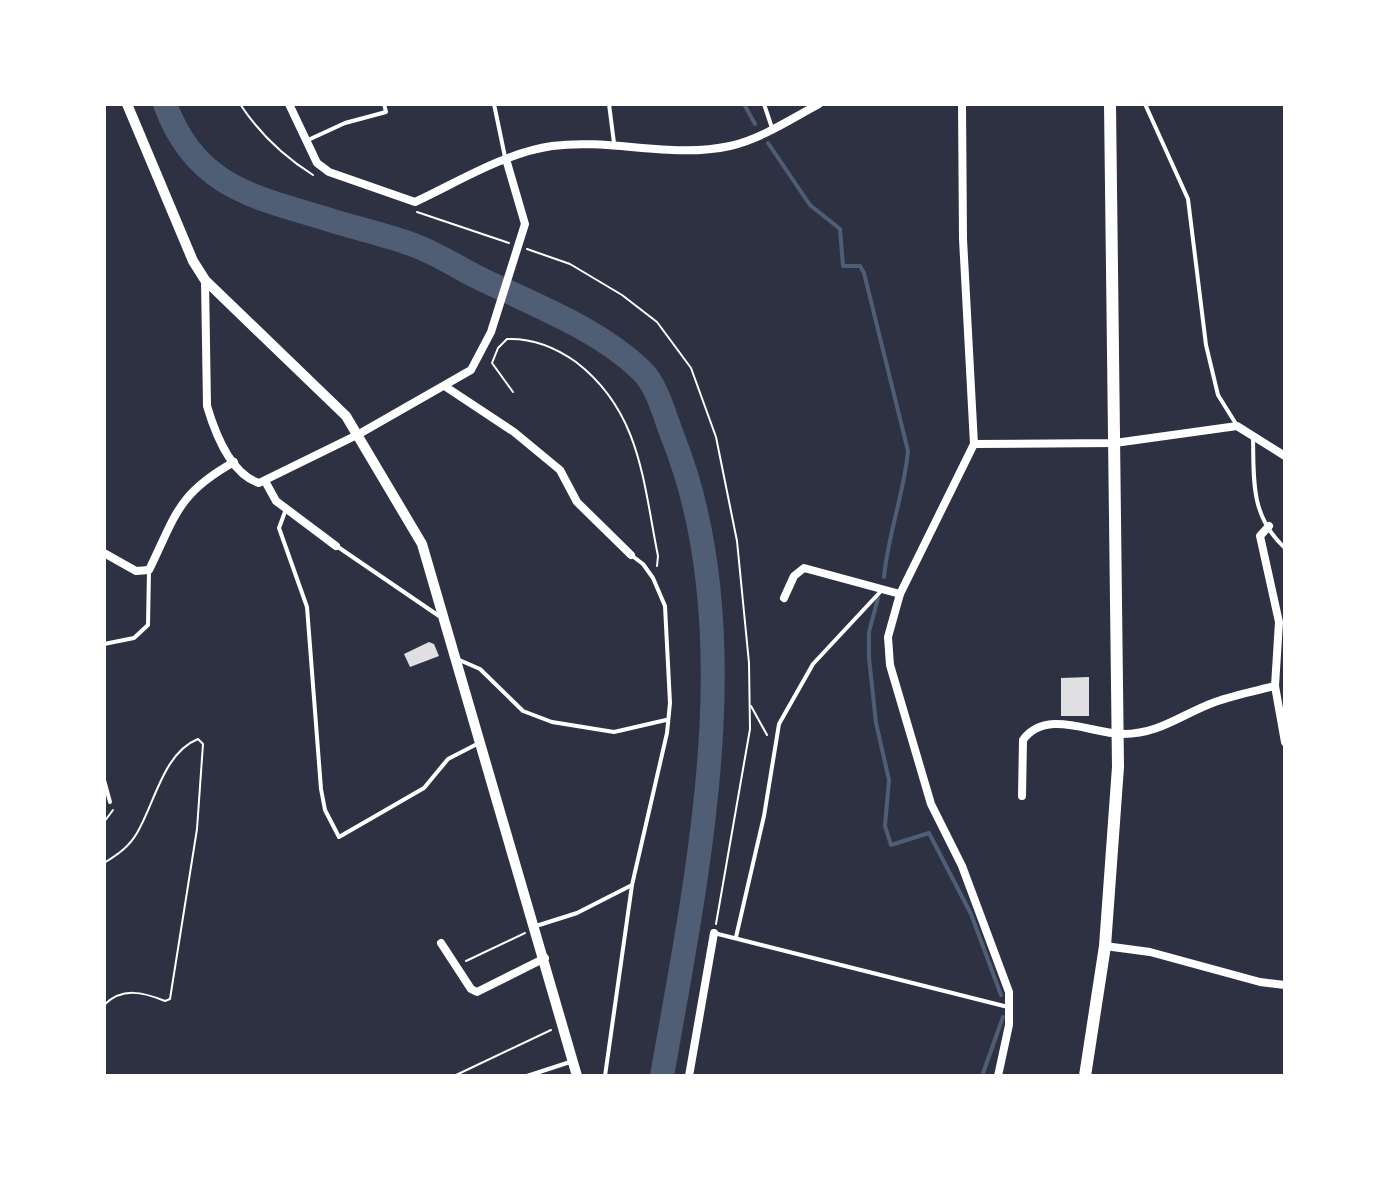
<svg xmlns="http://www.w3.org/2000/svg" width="1389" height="1180" viewBox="0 0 1389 1180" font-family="'Playfair Display',serif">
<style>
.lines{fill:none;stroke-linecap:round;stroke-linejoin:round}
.stream{stroke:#4f5d75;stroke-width:4}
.river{stroke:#4f5d75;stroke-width:24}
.building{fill:#e0e0e3}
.path{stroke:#fff;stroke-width:2}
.service{stroke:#fff;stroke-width:4}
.minor{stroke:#fff;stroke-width:8}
.tertiary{stroke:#fff;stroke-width:10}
.primary{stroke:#fff;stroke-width:12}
</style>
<rect width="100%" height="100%" fill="#2d3142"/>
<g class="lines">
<g class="stream">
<polyline points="744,104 755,124"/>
<path d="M 768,143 L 810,205 L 840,229 L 843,266 L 860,266 L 864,273 L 908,451 C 904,494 888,534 884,577"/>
<polyline points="878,598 869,632 869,658 876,723 889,780 885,826 891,845 929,833 971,914 1001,995"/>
<polyline points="982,1076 1003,1017"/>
</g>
<path class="river" d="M 165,104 C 195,187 254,197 330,220 C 358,229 388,235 416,246 C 438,254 458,268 479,278 C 534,305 597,328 641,370 C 658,386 665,418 674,440 C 750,634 697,876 662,1076"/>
</g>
<g class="building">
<polygon points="429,642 434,644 439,656 410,667 404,654"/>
<polygon points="1089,677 1089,716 1061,716 1061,678"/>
</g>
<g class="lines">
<g class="path">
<path d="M 240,104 C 259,133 283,156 313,175"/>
<polyline points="417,212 509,243"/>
<polyline points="527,249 570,264 622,295 657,322 691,368 716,437 737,541 749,663 750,729 716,924"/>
<path d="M 513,392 L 492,363 L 498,348 L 507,339 C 533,338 555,347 576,362 C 641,412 643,482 658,556 L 657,566"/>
<polyline points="751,706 767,735"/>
<polyline points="104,822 113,810"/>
<path d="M 104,863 C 117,855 129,847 137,833 C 155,803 163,753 198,739 L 203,744 L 197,829 L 170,999 L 165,1001 C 143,992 122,987 104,1005"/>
<polyline points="466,961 525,933"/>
<polyline points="454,1076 551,1030"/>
</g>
<g class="service">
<polyline points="494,104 505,157"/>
<polyline points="609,104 614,143"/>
<polyline points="764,104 772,128"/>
<polyline points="1145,104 1188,199 1206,345 1218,395 1236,424"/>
<polyline points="308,140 345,123 386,112 384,104"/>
<path d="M 1253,437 C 1254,480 1250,516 1285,548"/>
<polyline points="286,509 279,528 307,607 321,789 325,810 339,837 424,788 448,759 479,743"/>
<polyline points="338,547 439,616"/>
<polyline points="104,644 134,638 148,625 149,570"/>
<polyline points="457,659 480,669 523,711 552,722 614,732 666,720"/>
<polyline points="104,780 110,802"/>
<polyline points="536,926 577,913 632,885"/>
<polyline points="714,933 1008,1007"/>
<polyline points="736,937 764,816 779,724 813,664 882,590"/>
<polyline points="527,1076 570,1062"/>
<polyline points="605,1076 632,885 667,733 670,703 665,606 653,578 643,564 631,555"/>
</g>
<g class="minor">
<path d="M 289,104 L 317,163 L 329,172 L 415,202 C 458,182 504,153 552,146 C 611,138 671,159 730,146 C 761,139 791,119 819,104"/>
<polyline points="962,104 963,239 974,444 900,594 888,637 890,665 931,804 962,866 1009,992 1009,1025 998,1076"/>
<path d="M 205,280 L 207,406 C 215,433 231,474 259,483 L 359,434 L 471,370 L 491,332 L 525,224 L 506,159"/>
<polyline points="446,387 514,432 560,470 577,502 631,555"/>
<polyline points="974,444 1115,443 1237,426 1285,456"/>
<polyline points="265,481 276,501 336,546"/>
<polyline points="1269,526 1260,536 1279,622 1275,686 1285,742"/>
<path d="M 104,553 L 136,571 L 149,570 C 176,515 177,494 234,462"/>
<polyline points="784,598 794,576 804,568 900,594"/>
<path d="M 1022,796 L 1023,740 C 1046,708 1092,734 1123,734 C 1160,734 1182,714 1215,702 C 1234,695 1255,691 1275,686"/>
<polyline points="441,943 471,989 477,992 545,958"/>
<polyline points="1105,946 1150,952 1260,982 1285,985"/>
<polyline points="689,1076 714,933"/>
</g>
<polyline class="tertiary" points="127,104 193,261 205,280 346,416 422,544 577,1076"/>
<polyline class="primary" points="1085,1076 1105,946 1118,767 1110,104"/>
</g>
<rect width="1389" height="1180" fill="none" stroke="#ffffff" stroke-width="212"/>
</svg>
